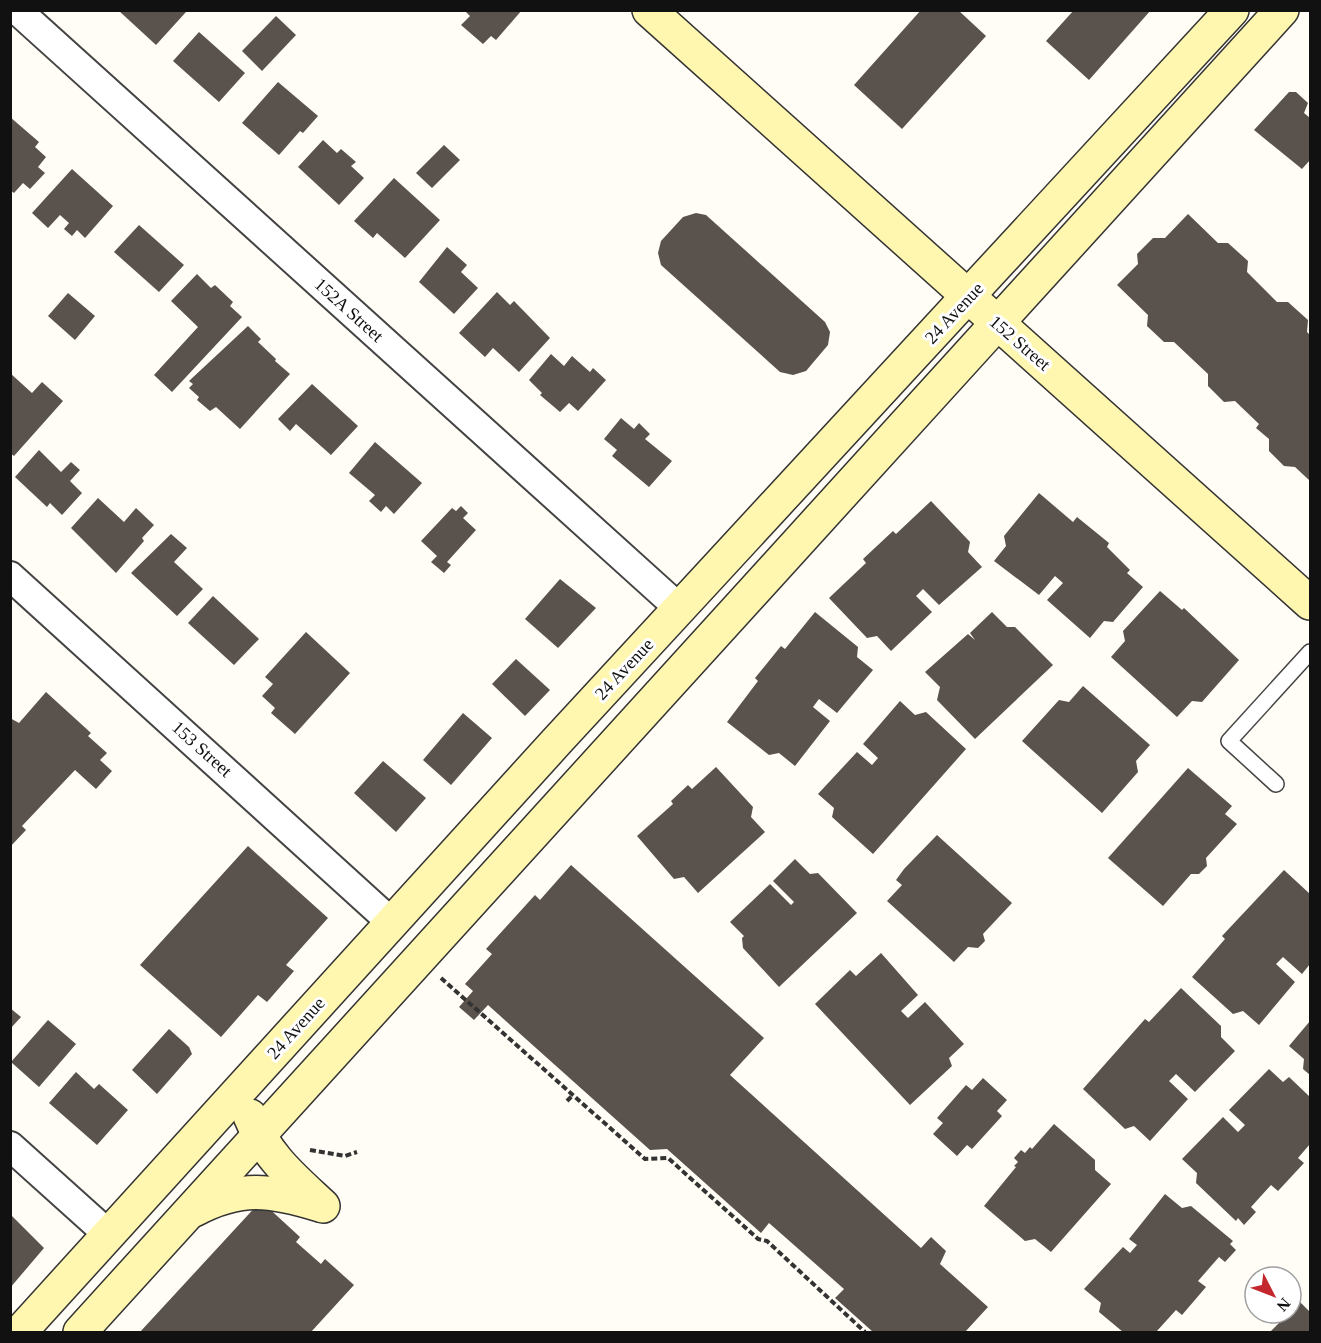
<svg xmlns="http://www.w3.org/2000/svg" width="1321" height="1343" viewBox="0 0 1321 1343" font-family="Georgia,serif">
<style>
.building{fill:#5a524d}
.lines{fill:none;stroke-linecap:round;stroke-linejoin:round}
.lane-casing{stroke:#444;stroke-width:18}
.street-casing{stroke:#444;stroke-width:32}
.secondary-casing{stroke:#333;stroke-width:36}
.path{stroke:#333;stroke-width:4;stroke-dasharray:6 3;stroke-linecap:butt}
.lane{stroke:#fff;stroke-width:15}
.street{stroke:#fff;stroke-width:28}
.secondary{stroke:#fff6b0;stroke-width:33}
.labels{text-anchor:middle;dominant-baseline:central;stroke-width:6;stroke-linejoin:round;paint-order:stroke}
.street-label{font-size:18px;fill:#111;stroke:#fff}
</style>
<rect width="100%" height="100%" fill="#fffdf5"/>
<g class="building">
<polygon points="118,10 185,10 186,12 156,45"/>
<polygon points="464,10 522,10 496,40 491,36 483,44 461,25 470,16"/>
<polygon points="921,10 958,10 986,36 902,129 854,85"/>
<polygon points="1074,10 1151,10 1089,80 1046,41"/>
<polygon points="276,16 296,35 262,71 242,51"/>
<polygon points="199,32 245,73 219,102 173,61"/>
<polygon points="278,82 318,116 303,133 300,131 279,155 242,123"/>
<polygon points="1289,92 1296,92 1308,103 1304,113 1310,118 1310,160 1302,169 1254,130"/>
<polygon points="10,117 39,142 35,147 46,157 38,167 45,173 30,189 23,183 14,193 10,190"/>
<polygon points="323,140 337,153 341,149 356,162 351,166 364,178 339,205 298,167"/>
<polygon points="444,145 460,160 432,188 416,173"/>
<polygon points="72,169 113,206 85,238 77,230 72,236 64,229 69,223 60,215 48,228 32,213"/>
<polygon points="394,178 440,220 405,258 377,233 373,238 354,221"/>
<polygon points="696,213 706,215 825,322 830,332 828,345 806,371 793,375 780,372 661,265 658,253 661,241 683,217"/>
<polygon points="1188,214 1218,243 1228,243 1248,261 1247,272 1277,302 1288,302 1308,320 1307,332 1310,335 1309,480 1295,467 1284,466 1269,451 1269,439 1256,428 1259,424 1235,401 1224,402 1208,386 1208,374 1174,342 1164,342 1147,326 1148,315 1117,285 1138,264 1137,254 1153,238 1165,238"/>
<polygon points="139,225 184,265 159,292 114,252"/>
<polygon points="447,247 467,265 461,272 478,288 454,314 419,282"/>
<polygon points="197,274 211,288 215,285 233,302 230,306 242,317 172,392 154,375 198,327 171,301"/>
<polygon points="497,292 510,305 514,301 550,338 519,372 493,348 485,357 459,333"/>
<polygon points="68,293 95,316 75,340 48,316"/>
<polygon points="248,326 261,339 258,342 276,359 275,361 290,374 240,429 216,407 210,411 197,400 199,397 189,388 193,384 189,381"/>
<polygon points="551,354 564,366 572,356 590,372 593,368 606,380 578,411 569,403 560,412 540,395 542,393 529,380"/>
<polygon points="10,373 32,393 42,382 63,401 14,456 10,453"/>
<polygon points="312,384 358,426 331,455 296,424 290,431 278,419"/>
<polygon points="621,418 634,429 639,423 650,434 645,439 672,461 649,487 612,456 617,450 604,439"/>
<polygon points="375,442 422,483 394,514 386,506 381,512 369,501 375,495 349,473"/>
<polygon points="39,450 61,472 71,462 80,470 70,481 82,493 62,515 50,503 47,507 15,477"/>
<polygon points="1039,493 1073,522 1077,517 1109,543 1107,547 1130,570 1127,573 1143,587 1113,622 1104,621 1090,638 1047,600 1063,583 1055,576 1039,595 994,561 1006,546 1004,536"/>
<polygon points="98,498 124,522 136,508 154,525 142,538 144,541 116,573 71,528"/>
<polygon points="931,501 970,542 968,552 982,567 939,605 923,589 916,596 932,612 891,651 877,636 867,638 829,598 866,563 863,559 893,531 896,534"/>
<polygon points="461,506 468,513 463,518 476,530 447,562 451,565 444,573 431,562 437,556 421,541 452,508 456,511"/>
<polygon points="171,534 187,548 174,562 203,589 177,616 131,573"/>
<polygon points="560,579 596,608 558,648 525,619"/>
<polygon points="1160,591 1182,610 1184,608 1239,660 1202,702 1192,701 1177,717 1111,657 1125,641 1123,631"/>
<polygon points="213,596 259,639 234,665 188,623"/>
<polygon points="815,612 858,647 857,657 873,670 837,713 819,699 813,707 830,721 795,766 779,753 769,755 727,722 758,681 755,678 781,646 785,649"/>
<polygon points="992,612 1007,627 1015,627 1053,665 975,739 937,700 940,687 925,672 968,634 975,640 970,633"/>
<polygon points="306,632 350,673 295,734 271,713 275,708 262,696 273,684 265,677"/>
<polygon points="516,659 550,690 525,716 492,684"/>
<polygon points="1083,686 1150,745 1136,761 1138,772 1102,813 1022,741 1059,700 1069,702"/>
<polygon points="46,692 91,733 88,736 107,753 100,760 112,771 96,789 75,770 22,826 26,830 10,847 10,718 19,723"/>
<polygon points="900,701 915,715 926,712 966,749 873,854 832,817 834,808 818,794 857,752 872,765 878,758 863,744"/>
<polygon points="463,713 492,738 451,785 423,760"/>
<polygon points="383,761 426,798 396,832 354,793"/>
<polygon points="716,767 753,807 751,817 765,832 698,893 684,877 674,879 637,836 673,804 671,801 688,785 692,789"/>
<polygon points="1188,768 1232,806 1225,814 1237,824 1206,858 1207,866 1199,874 1191,874 1163,906 1108,858"/>
<polygon points="937,835 1012,903 983,934 985,941 978,948 968,947 954,962 887,901 902,885 896,880 904,869"/>
<polygon points="248,846 328,918 286,965 294,971 267,1002 258,995 221,1037 140,965"/>
<polygon points="795,859 810,874 818,873 857,913 779,987 743,948 742,938 744,936 730,922 770,884 791,905 794,902 773,881"/>
<polygon points="571,865 764,1038 730,1075 921,1248 931,1237 946,1251 940,1264 988,1307 965,1332 873,1332 835,1298 844,1289 769,1223 761,1233 667,1149 650,1150 488,1005 474,1020 459,1007 473,991 465,984 492,954 486,949 535,895 540,900"/>
<polygon points="1284,870 1310,894 1310,964 1302,974 1283,957 1276,964 1295,982 1259,1025 1243,1011 1233,1014 1192,977 1225,939 1222,936"/>
<polygon points="881,953 918,995 901,1011 908,1018 925,1002 964,1044 949,1058 952,1066 910,1105 815,1004 850,970 856,976"/>
<polygon points="1181,988 1221,1026 1221,1037 1235,1051 1195,1092 1176,1074 1169,1081 1188,1099 1150,1141 1134,1126 1125,1129 1083,1089 1145,1019 1149,1022"/>
<polygon points="10,1008 21,1017 10,1029"/>
<polygon points="48,1020 76,1044 39,1087 11,1062"/>
<polygon points="1310,1021 1310,1075 1303,1069 1304,1059 1289,1046"/>
<polygon points="169,1029 189,1047 192,1054 157,1094 132,1070"/>
<polygon points="1269,1069 1283,1082 1289,1077 1310,1097 1310,1144 1298,1158 1304,1163 1278,1191 1271,1185 1251,1207 1256,1212 1244,1225 1238,1218 1236,1221 1196,1183 1197,1173 1182,1159 1223,1117 1238,1132 1245,1125 1229,1110"/>
<polygon points="76,1072 94,1089 99,1084 128,1110 97,1145 49,1103"/>
<polygon points="983,1078 1007,1100 997,1111 1002,1116 972,1149 967,1145 957,1156 933,1134 943,1123 937,1118 966,1085 972,1090"/>
<polygon points="1054,1124 1095,1160 1095,1170 1111,1184 1051,1252 1035,1239 1025,1241 984,1206 1016,1167 1014,1166 1018,1162 1014,1158 1021,1150 1025,1153 1030,1147 1032,1149"/>
<polygon points="1165,1194 1182,1208 1191,1206 1233,1241 1230,1244 1236,1250 1225,1262 1219,1257 1198,1281 1206,1287 1182,1315 1176,1310 1156,1332 1123,1332 1099,1312 1101,1303 1084,1289 1123,1247 1130,1253 1137,1245 1129,1239"/>
<polygon points="259,1203 263,1203 300,1237 296,1242 321,1264 325,1259 354,1285 311,1332 140,1332"/>
<polygon points="10,1214 44,1248 10,1288"/>
<polygon points="1300,1302 1310,1312 1310,1332 1270,1332"/>
</g>
<g class="lines">
<defs>
<polyline id="lane" points="1276,784 1229,741 1310,652"/>
<g id="street">
<polyline points="17,10 680,609"/>
<polyline points="10,576 392,923"/>
<polyline points="10,1146 109,1235"/>
</g>
<g id="secondary">
<polyline points="649,10 1310,603"/>
<path d="M 250,1116 C 267,1157 292,1177 323,1206"/>
<path d="M 194,1210 C 241,1185 271,1190 320,1205"/>
<polyline points="20,1332 557,741 1232,10"/>
<polyline points="80,1332 1282,10"/>
</g>
</defs>
<use href="#lane" class="lane-casing"/>
<use href="#street" class="street-casing"/>
<use href="#secondary" class="secondary-casing"/>
<g class="path">
<polyline points="441,978 645,1159 668,1158 758,1239 767,1241 865,1332"/>
<polyline points="567,1101 573,1095"/>
<polyline points="310,1150 345,1156 357,1152"/>
</g>
<use href="#lane" class="lane"/>
<use href="#street" class="street"/>
<use href="#secondary" class="secondary"/>
</g>
<g class="labels">
<g class="street-label">
<text transform="translate(349 310) rotate(42)">152A Street</text>
<text transform="translate(954 313) rotate(-47)">24 Avenue</text>
<text transform="translate(1020 343) rotate(41)">152 Street</text>
<text transform="translate(624 669) rotate(-47)">24 Avenue</text>
<text transform="translate(202 749) rotate(42)">153 Street</text>
<text transform="translate(296 1028) rotate(-48)">24 Avenue</text>
</g>
</g>
<rect width="1321" height="1343" fill="none" stroke="#111111" stroke-width="24"/>
<g transform="translate(1273 1295) rotate(132)"><circle r="28" fill="#ffffff" stroke="#a0a0a0" stroke-width="1.5"/>
<path d="M0-4.5L10 22L0 15L-10 22Z" fill="#c4262e"/>
<text y="-9" font-size="16" font-weight="bold" text-anchor="middle" fill="#111111">N</text>
</g>
</svg>
